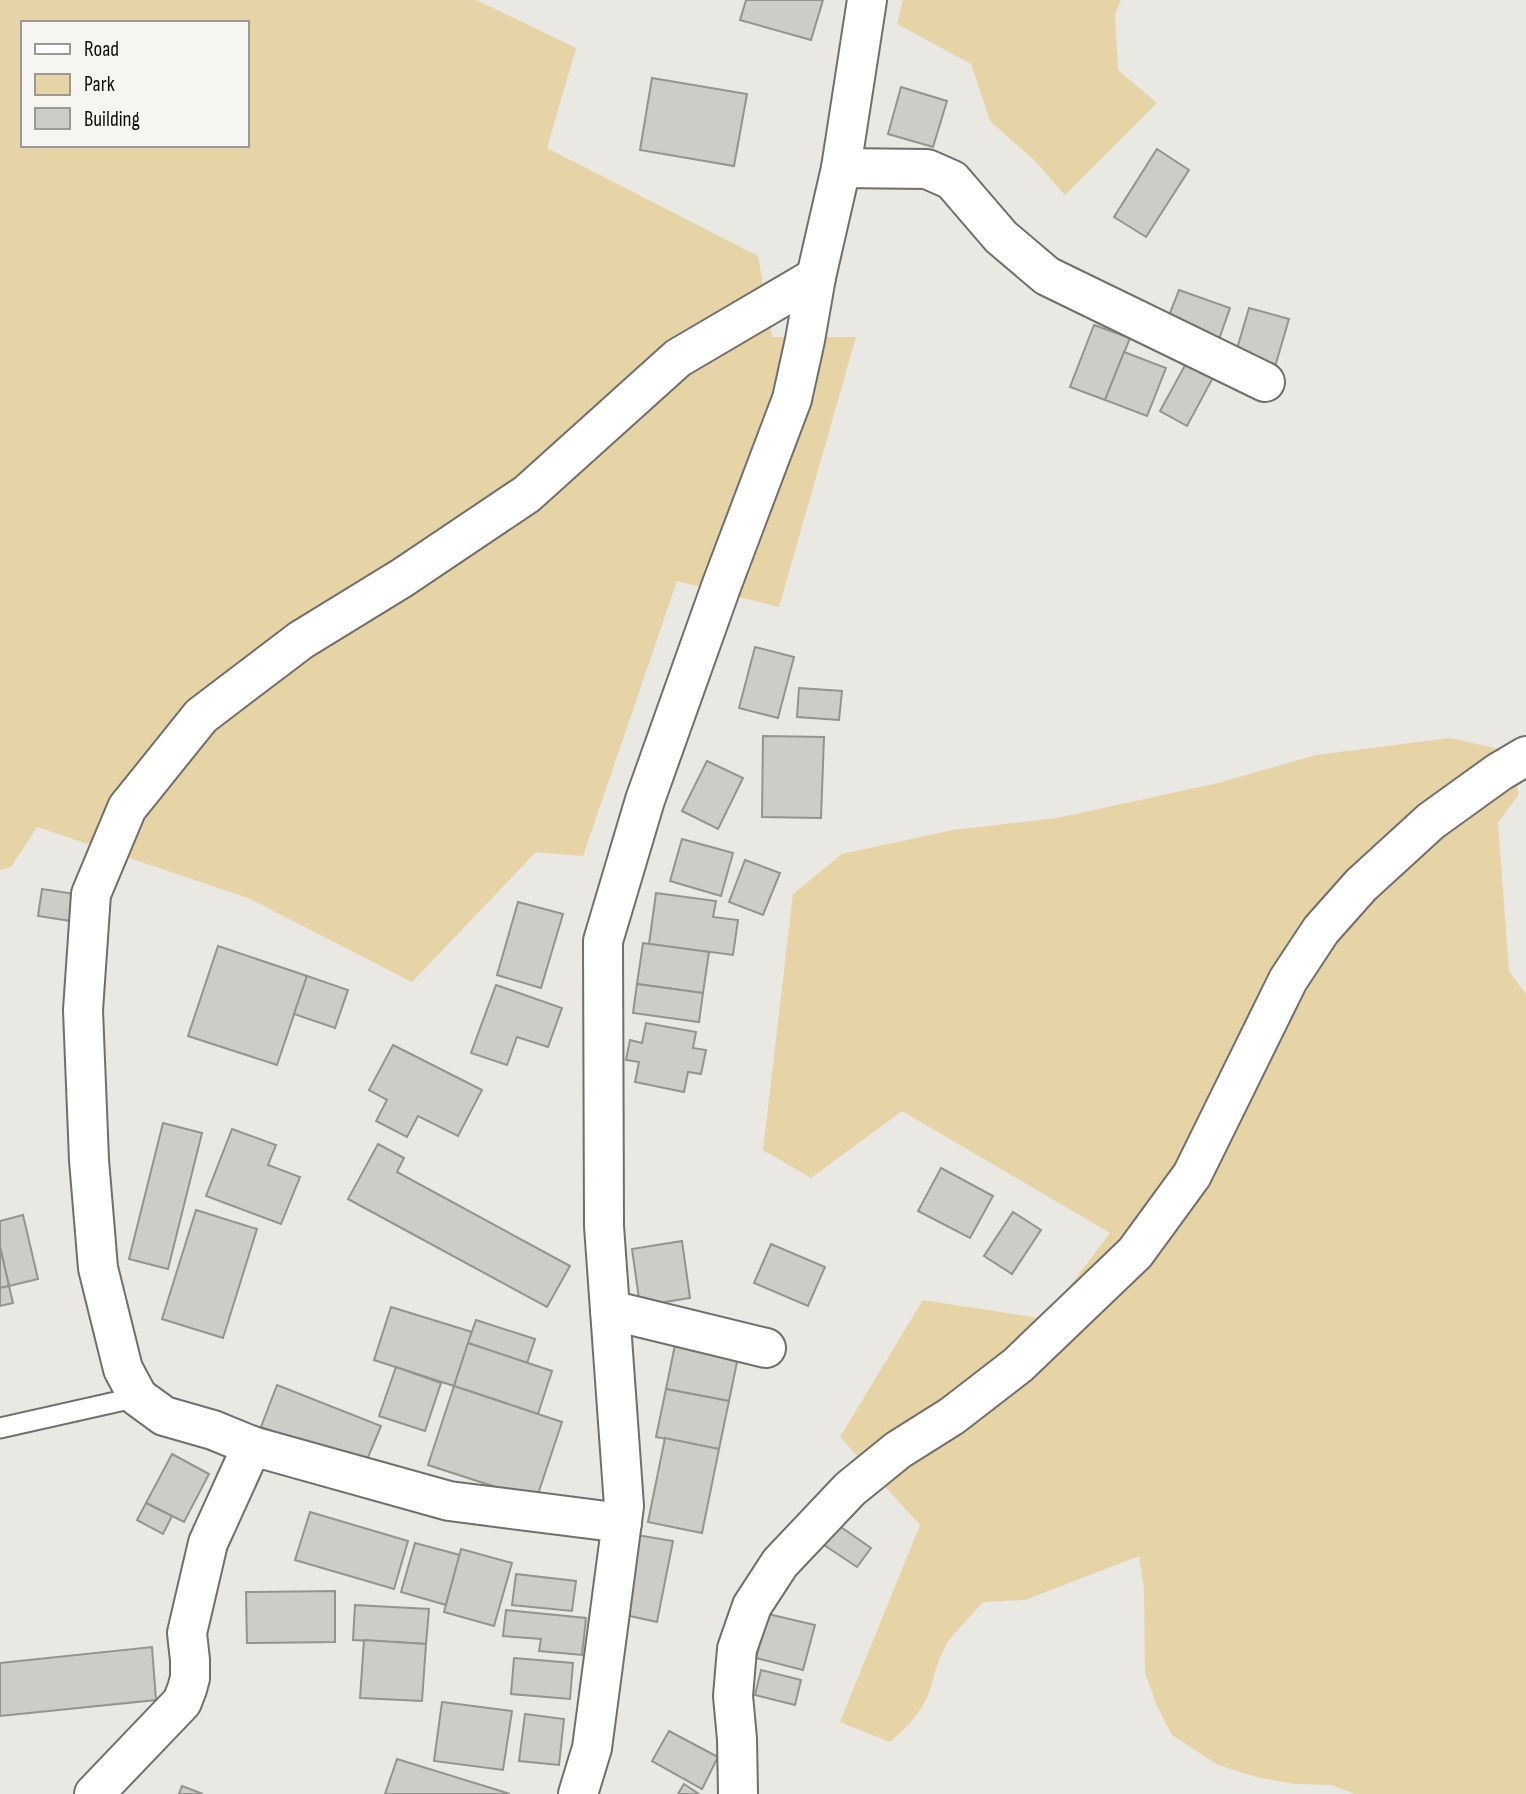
<svg xmlns="http://www.w3.org/2000/svg" width="1526" height="1794" viewBox="0 0 1526 1794" font-family="'Sofia Sans Condensed',sans-serif">
<style>
.green{fill:#e6d3a6;fill-rule:evenodd}
.building{fill:#cdccc7;stroke:#95938f;stroke-width:2}
.lines{fill:none;stroke-linecap:round;stroke-linejoin:round}
.lane-casing{stroke:#716f6b;stroke-width:23}
.street-casing{stroke:#716f6b;stroke-width:42}
.secondary-casing{stroke:#716f6b;stroke-width:42}
.lane{stroke:#fff;stroke-width:19}
.street{stroke:#fff;stroke-width:38}
.secondary{stroke:#fff;stroke-width:38}
</style>
<rect width="100%" height="100%" fill="#eae8e3"/>
<g class="green">
<path d="M 0,0 L 476,0 L 576,48 L 547,148 L 758,256 L 772,337 L 856,337 L 779,607 L 677,581 L 583,856 L 536,852 L 412,982 L 248,898 L 37,827 L 11,867 L 0,870 ZM 23,23 L 247,23 L 247,145 L 23,145 Z"/>
<polygon points="903,0 1121,0 1115,15 1118,70 1157,103 1065,195 1034,160 990,121 971,64 897,24"/>
<path d="M 1450,738 L 1504,750 L 1519,794 L 1498,823 L 1509,971 L 1526,994 L 1526,1794 L 1355,1794 L 1331,1785 L 1295,1784 L 1256,1777 L 1218,1765 L 1172,1735 L 1157,1706 L 1145,1673 L 1144,1589 L 1139,1556 L 1025,1600 L 983,1602 C 973,1614 960,1626 950,1639 C 939,1654 935,1673 930,1690 C 922,1713 907,1727 890,1742 L 840,1722 L 920,1525 L 840,1437 L 923,1300 L 1045,1319 L 1110,1233 L 902,1111 L 811,1178 L 763,1150 L 793,894 L 842,854 L 953,830 L 1057,818 L 1218,783 L 1316,755 Z"/>
</g>
<g class="building">
<polygon points="746,0 823,0 811,40 740,20"/>
<polygon points="652,78 747,94 734,166 640,150"/>
<polygon points="901,87 947,101 933,147 888,134"/>
<polygon points="1157,149 1189,170 1146,237 1114,217"/>
<polygon points="1179,290 1230,308 1217,345 1165,326"/>
<polygon points="1249,308 1289,319 1274,370 1234,359"/>
<polygon points="1094,325 1130,338 1105,400 1070,387"/>
<polygon points="1124,352 1166,368 1147,416 1105,400"/>
<polygon points="1189,358 1216,372 1187,426 1160,411"/>
<polygon points="755,647 794,657 778,718 739,708"/>
<polygon points="799,688 842,691 839,720 797,717"/>
<polygon points="763,736 824,737 821,818 762,817"/>
<polygon points="707,761 743,778 718,829 682,811"/>
<polygon points="682,839 733,853 721,896 670,881"/>
<polygon points="745,860 780,873 763,915 729,902"/>
<polygon points="42,889 75,894 71,921 38,916"/>
<polygon points="656,893 716,901 713,917 738,920 733,955 649,944"/>
<polygon points="518,902 563,914 541,988 497,975"/>
<polygon points="643,943 709,952 703,993 637,984"/>
<polygon points="218,946 307,976 277,1065 188,1036"/>
<polygon points="307,976 348,990 335,1028 294,1014"/>
<polygon points="637,984 703,993 699,1022 633,1013"/>
<polygon points="496,985 562,1008 548,1047 517,1037 507,1065 471,1053"/>
<polygon points="646,1023 696,1032 693,1048 706,1050 701,1074 688,1072 684,1092 635,1082 639,1062 626,1060 630,1040 642,1043"/>
<polygon points="393,1045 482,1090 458,1136 418,1116 407,1137 376,1121 387,1100 369,1090"/>
<polygon points="163,1123 202,1133 168,1269 129,1259"/>
<polygon points="232,1129 276,1145 268,1165 300,1177 281,1224 206,1196"/>
<polygon points="378,1144 404,1158 397,1172 570,1266 547,1307 348,1199"/>
<polygon points="941,1168 993,1196 970,1238 918,1211"/>
<polygon points="196,1210 257,1229 223,1338 162,1319"/>
<polygon points="1013,1212 1041,1230 1012,1274 984,1256"/>
<polygon points="23,1215 38,1279 9,1286 0,1247 0,1221"/>
<polygon points="682,1241 690,1298 640,1306 632,1249"/>
<polygon points="771,1244 825,1267 808,1306 754,1283"/>
<polygon points="0,1247 9,1286 0,1288"/>
<polygon points="9,1286 13,1303 0,1306 0,1288"/>
<polygon points="391,1307 472,1332 454,1386 374,1360"/>
<polygon points="476,1320 535,1339 527,1363 468,1343"/>
<polygon points="468,1343 552,1371 538,1414 454,1386"/>
<polygon points="675,1345 738,1357 729,1401 666,1389"/>
<polygon points="396,1367 441,1383 425,1431 379,1416"/>
<polygon points="277,1385 381,1426 364,1467 261,1427"/>
<polygon points="454,1386 562,1422 536,1500 428,1465"/>
<polygon points="666,1389 729,1401 719,1449 656,1437"/>
<polygon points="665,1438 719,1449 702,1533 648,1522"/>
<polygon points="172,1454 209,1474 184,1522 146,1503"/>
<polygon points="146,1503 172,1516 163,1534 137,1520"/>
<polygon points="310,1512 408,1541 394,1589 295,1560"/>
<polygon points="838,1525 871,1548 857,1567 824,1545"/>
<polygon points="637,1535 673,1541 657,1622 621,1614"/>
<polygon points="415,1543 460,1555 446,1605 401,1592"/>
<polygon points="461,1549 512,1563 494,1626 444,1612"/>
<polygon points="516,1574 576,1581 572,1611 512,1605"/>
<polygon points="335,1591 335,1642 247,1643 246,1592"/>
<polygon points="355,1605 429,1609 426,1644 353,1640"/>
<polygon points="506,1610 586,1618 582,1655 539,1651 541,1639 503,1636"/>
<polygon points="768,1614 815,1625 803,1670 756,1658"/>
<polygon points="364,1640 426,1644 422,1701 360,1698"/>
<polygon points="152,1647 156,1700 0,1716 0,1663"/>
<polygon points="514,1658 573,1663 570,1699 511,1694"/>
<polygon points="761,1670 801,1680 795,1705 755,1695"/>
<polygon points="442,1702 512,1711 503,1770 434,1761"/>
<polygon points="525,1714 564,1719 559,1765 519,1761"/>
<polygon points="669,1731 718,1757 702,1789 652,1761"/>
<polygon points="397,1759 504,1792 510,1794 385,1794"/>
<polygon points="684,1784 699,1794 678,1794"/>
<polygon points="182,1786 203,1794 179,1794"/>
</g>
<g class="lines">
<defs>
<polyline id="lane" points="0,1428 138,1397"/>
<g id="street">
<polyline points="841,168 927,169 952,180 1001,237 1047,276 1265,382"/>
<polyline points="610,1310 766,1348"/>
<polyline points="622,1523 449,1501 252,1446 213,1430 164,1416 138,1397 123,1369 98,1268 89,1160 83,1010 91,894 127,808 201,716 301,640 402,578 527,494 678,358 816,277"/>
<polyline points="94,1794 182,1702 187,1689 190,1678 190,1660 187,1633 208,1543 252,1446"/>
<polyline points="738,1794 737,1739 733,1696 737,1649 752,1606 780,1563 850,1489 898,1450 952,1416 1018,1365 1135,1253 1192,1175 1288,980 1321,930 1361,885 1431,821 1499,772 1526,756"/>
</g>
<polyline id="secondary" points="578,1794 592,1748 624,1506 604,1226 603,941 645,800 722,584 792,399 805,340 816,277 841,168 867,0"/>
</defs>
<use href="#lane" class="lane-casing"/>
<use href="#street" class="street-casing"/>
<use href="#secondary" class="secondary-casing"/>
<use href="#lane" class="lane"/>
<use href="#street" class="street"/>
<use href="#secondary" class="secondary"/>
</g>
<rect x="21" y="21" width="228" height="126" fill="#f7f5f1" stroke="#9a9996" stroke-width="2"/>
<rect x="35" y="44" width="35" height="10" fill="#ffffff" stroke="#9a9996" stroke-width="2"/>
<text x="84" y="56" font-size="21" fill="#0f0e0d">Road</text>
<rect x="35" y="74" width="35" height="21" fill="#e6d3a6" stroke="#9a9996" stroke-width="2"/>
<text x="84" y="91" font-size="21" fill="#0f0e0d">Park</text>
<rect x="35" y="108" width="35" height="21" fill="#cdccc7" stroke="#9a9996" stroke-width="2"/>
<text x="84" y="126" font-size="21" fill="#0f0e0d">Building</text>
</svg>
